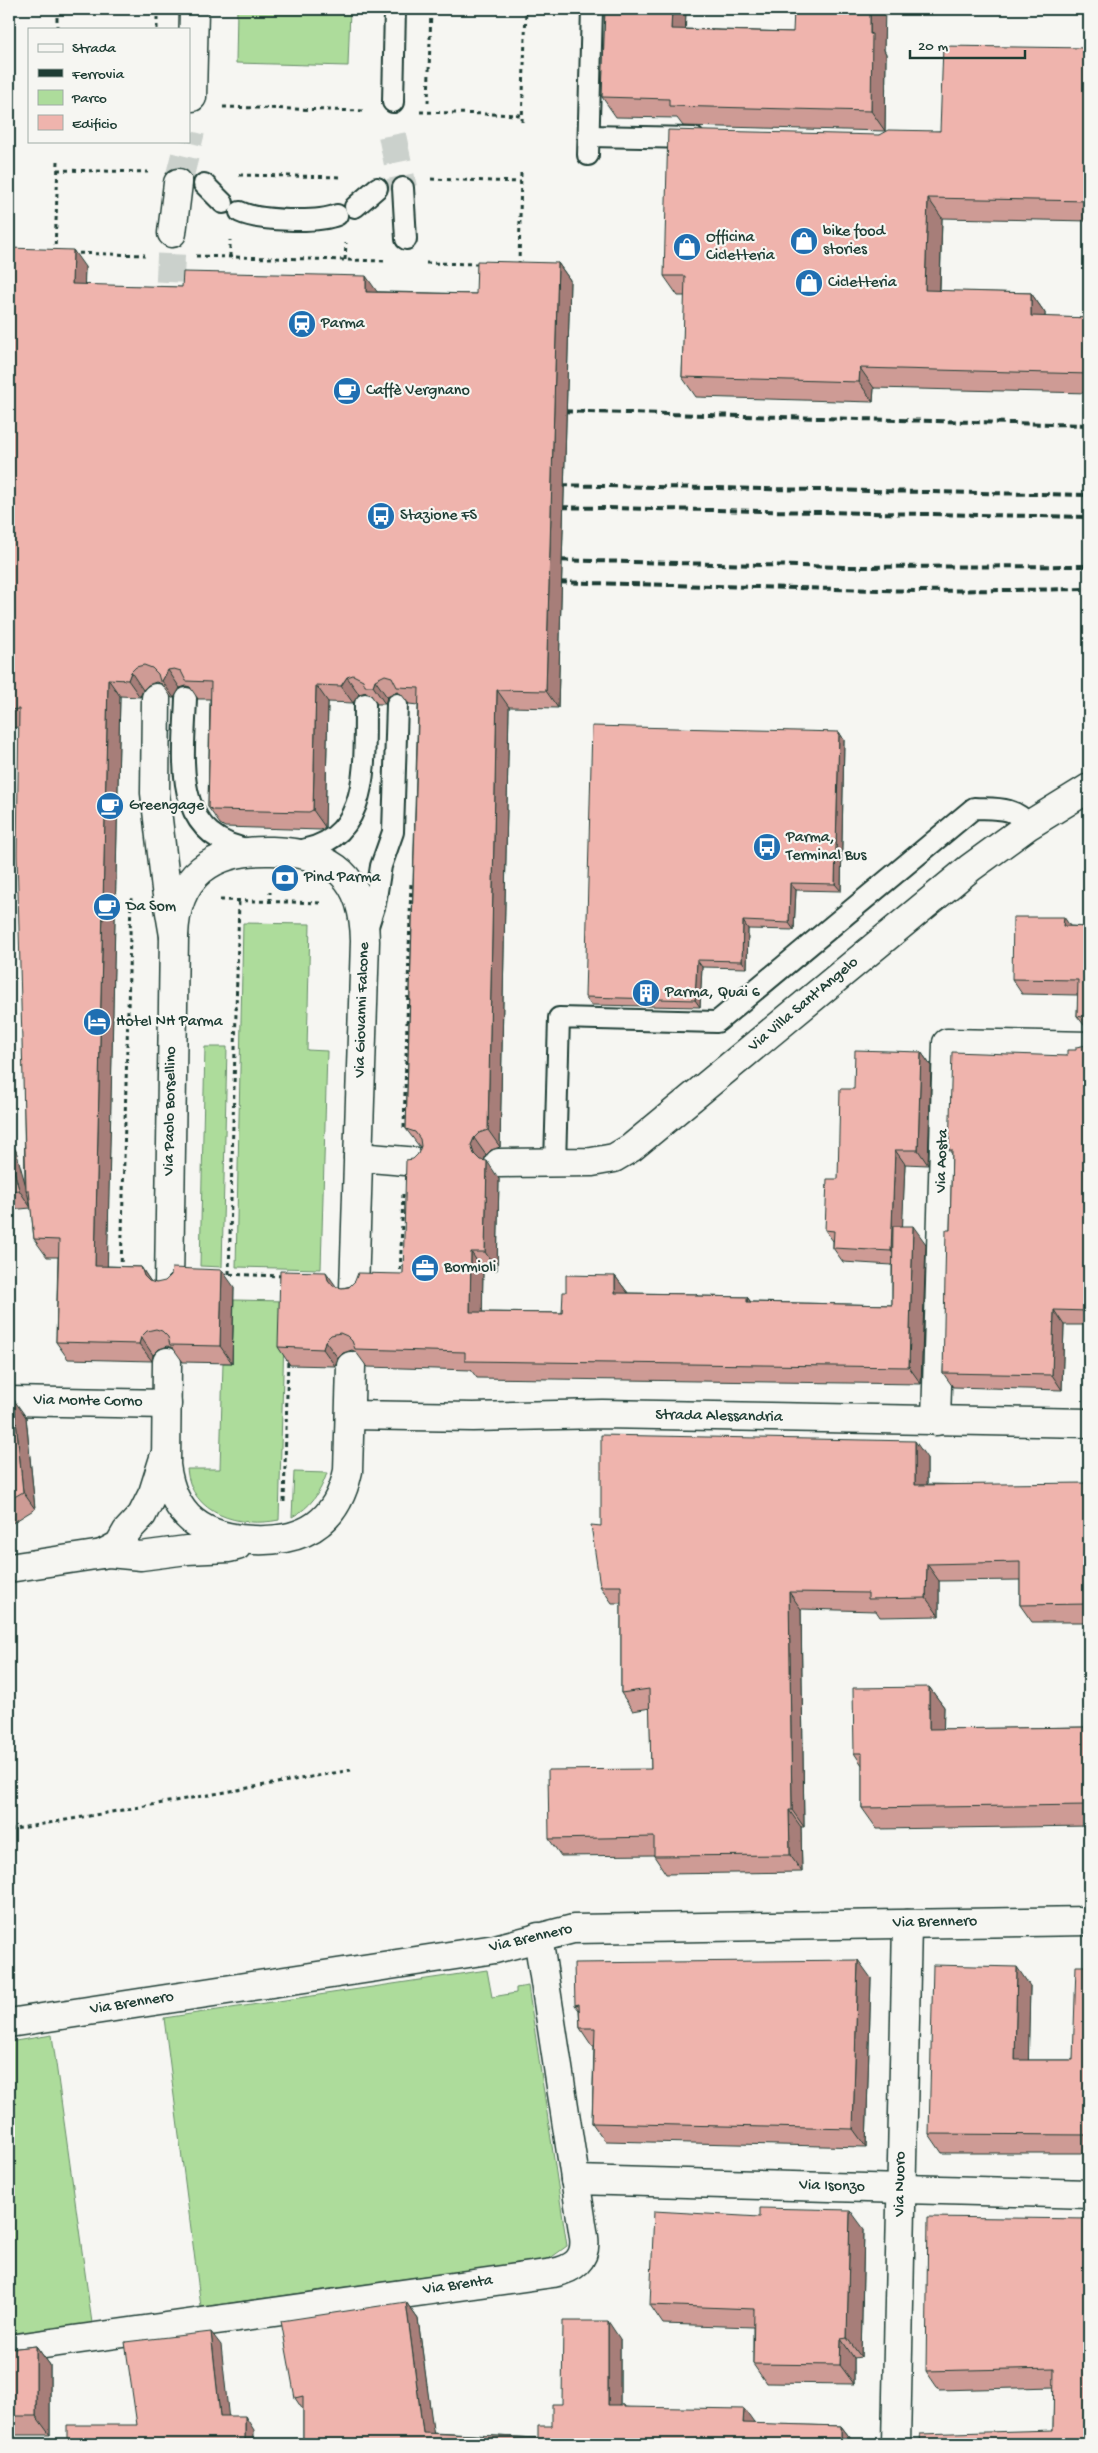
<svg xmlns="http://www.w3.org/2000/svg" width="1098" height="2453" viewBox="0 0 1098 2453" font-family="'Gochi Hand',sans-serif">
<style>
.green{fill:#addc9b;stroke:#668c68}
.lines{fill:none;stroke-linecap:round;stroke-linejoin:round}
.minor-tunnel{stroke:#cbd1cc;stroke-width:28;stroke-dasharray:28 14;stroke-linecap:butt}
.service-casing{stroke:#1f3d34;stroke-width:24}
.minor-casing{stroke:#1f3d34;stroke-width:31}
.path{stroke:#1f3d34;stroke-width:3;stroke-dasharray:4 4;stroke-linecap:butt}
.service{stroke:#f6f6f2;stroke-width:20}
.minor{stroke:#f6f6f2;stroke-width:28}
.rail{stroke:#1f3d34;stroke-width:4;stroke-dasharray:8 4;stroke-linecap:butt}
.wall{fill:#ce9b95;stroke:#1f3d34}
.shaded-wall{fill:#a77e79;stroke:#1f3d34}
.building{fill:#efb4ad;stroke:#1f3d34}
.labels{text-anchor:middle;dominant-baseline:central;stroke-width:4.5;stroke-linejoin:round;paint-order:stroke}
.poi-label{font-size:16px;fill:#1f3d34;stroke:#f6f6f2;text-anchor:start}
.street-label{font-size:16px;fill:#1f3d34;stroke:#f6f6f2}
</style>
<rect width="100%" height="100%" fill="#f6f6f2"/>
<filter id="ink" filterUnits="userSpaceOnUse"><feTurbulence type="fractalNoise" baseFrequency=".02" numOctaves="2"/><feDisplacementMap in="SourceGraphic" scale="10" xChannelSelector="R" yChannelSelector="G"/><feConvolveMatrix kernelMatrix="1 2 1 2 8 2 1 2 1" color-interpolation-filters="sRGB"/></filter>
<g filter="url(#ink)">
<g class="green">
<polygon points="237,9 350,9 348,66 236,63"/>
<polygon points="243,923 310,924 307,1050 327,1051 321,1269 236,1267"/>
<polygon points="205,1047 227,1047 222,1267 200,1266"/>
<path d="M 234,1300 L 285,1301 L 279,1520 C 240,1528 191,1515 187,1469 L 220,1469 L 223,1363 L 232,1363 Z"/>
<path d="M 294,1472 L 327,1473 C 320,1493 311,1507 292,1517 Z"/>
<polygon points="487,1970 492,1997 516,1993 516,1988 528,1986 567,2246 549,2259 201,2307 164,2018"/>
<polygon points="52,2035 92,2323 9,2335 9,2042"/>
</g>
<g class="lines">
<g class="minor-tunnel">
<polyline points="392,135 403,188"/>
<polyline points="178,183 191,131"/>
<polyline points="168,324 172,233"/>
</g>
<defs>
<g id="service">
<polyline points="393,102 395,9"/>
<polyline points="589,136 694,138"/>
<polyline points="588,155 592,9"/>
<polyline points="204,184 223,203"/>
<polyline points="403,188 406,239"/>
<polyline points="355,207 377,188"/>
<path d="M 240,212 C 259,221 318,223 337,215"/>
<path d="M 186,698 C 184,760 170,837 252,850"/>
<path d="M 293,851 C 373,844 364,762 365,704"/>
<polyline points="366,932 375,904 381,866 393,832 397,704"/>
<path d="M 555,1164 L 559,1018 L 717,1022 L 974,808 C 996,809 1014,806 1029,825"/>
</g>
<g id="minor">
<polyline points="192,97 194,9"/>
<polyline points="172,233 178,183"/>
<polyline points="156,698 155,793 166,889 174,936 169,1285"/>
<path d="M 174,936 C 176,875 212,849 272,851 C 334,853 364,877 365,941 L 354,1290"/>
<polyline points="358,1157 418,1162"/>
<polyline points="499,1163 592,1162 614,1158 631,1148 970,868 1029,825 1089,788"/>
<path d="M 167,1362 L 166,1465 C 173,1518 203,1538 254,1540 C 305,1542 337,1522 348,1471 L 351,1366"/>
<polyline points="9,1401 167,1404"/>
<polyline points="350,1415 473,1417 602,1414 1089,1423"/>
<polyline points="936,1421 947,1043 1089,1046"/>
<polyline points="102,1554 119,1545 127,1531 142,1515 153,1493 164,1458"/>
<polyline points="9,1568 109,1553 141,1556 187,1550 229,1548 237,1546"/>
<polyline points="9,2023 495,1949 573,1929 1089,1921"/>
<polyline points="575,2180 1089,2194"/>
<path d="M 9,2349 L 553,2273 C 573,2269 587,2260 584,2237 L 538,1937"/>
<polyline points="896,2444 907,1924"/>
</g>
</defs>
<use href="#service" class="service-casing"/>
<use href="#minor" class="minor-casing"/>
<g class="path">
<polyline points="57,9 57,29"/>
<polyline points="157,29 157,9"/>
<polyline points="428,103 431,9"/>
<polyline points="223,107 364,111"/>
<polyline points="420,112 522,115"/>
<polyline points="522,122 526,9"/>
<polyline points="57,170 148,172"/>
<polyline points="239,175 343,177"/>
<polyline points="431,179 521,182"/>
<polyline points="55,253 58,161"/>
<polyline points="71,253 145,255"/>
<polyline points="196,256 385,261"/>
<polyline points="230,257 230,240"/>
<polyline points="345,260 346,243"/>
<polyline points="426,263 480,264"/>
<polyline points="519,265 521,172"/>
<polyline points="220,900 322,903"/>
<polyline points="270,902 270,892"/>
<polyline points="404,1128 411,881"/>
<polyline points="121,1270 131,898"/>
<polyline points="222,1274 283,1276"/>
<polyline points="229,1274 239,900"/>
<polyline points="400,1278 403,1194"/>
<polyline points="284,1502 288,1358"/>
<polyline points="9,1830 351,1770"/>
</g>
<use href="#service" class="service"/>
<use href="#minor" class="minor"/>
<g class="rail">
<polyline points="552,411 1089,425"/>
<polyline points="549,485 1089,495"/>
<polyline points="549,507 1089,517"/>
<polyline points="549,560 843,567 1089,566"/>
<polyline points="547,582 920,591 1089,589"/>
</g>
</g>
<g class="wall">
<polygon points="605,9 686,9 685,29 793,32 884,21 884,50 886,54 885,131 683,126 677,118 616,117 602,97"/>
<polygon points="1089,48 1089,221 942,218 940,291 1031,293 1045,313 1045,317 1089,318 1089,393 874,388 873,402 696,397 682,377 685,296 678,296 664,276 879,135 940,131"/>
<polygon points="9,248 85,267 84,285 476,294 558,263 570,280 558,708 509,707 500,1147 491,1150 486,1155 484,1161 499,1179 497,1270 483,1270 482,1312 562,1313 566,1292 615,1276 628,1293 696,1294 698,1296 747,1297 751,1302 892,1305 892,1265 843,1262 833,1248 833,1241 825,1230 838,1179 854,1089 921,1052 931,1066 928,1165 905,1164 902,1226 926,1244 921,1384 477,1378 471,1370 367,1367 356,1352 352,1350 343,1353 338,1358 335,1366 290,1365 278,1347 337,1287 342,1288 403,1274 413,1159 418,1154 421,1147 419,1146 406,1129 418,705 409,704 401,694 397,692 387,697 385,704 377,704 371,695 366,692 359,694 353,703 328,702 325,827 321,830 225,827 220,824 208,807 210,699 198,699 190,687 186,686 180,688 174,698 172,698 162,684 156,682 148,685 143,690 140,697 120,696 107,1266 141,1267 151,1282 156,1283 234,1287 232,1363 183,1362 173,1348 168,1346 159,1349 153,1355 152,1361 68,1359 56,1342 58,1257 47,1257 34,1239 31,1208 9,1210 9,1140 16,1151 25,1186 19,727 9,728"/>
<polygon points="839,732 844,740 841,891 796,890 794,930 748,929 747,968 702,967 700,1007 591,1005 585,997"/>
<polygon points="1070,926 1089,927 1089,1031 1088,1030 1077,1016 1078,995 1022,994 1012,979"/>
<polygon points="1089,1042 1089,1325 1064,1325 1062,1390 953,1387 943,1373 950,1230 952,1154 949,1150 1067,1056 1087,1045"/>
<polygon points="9,1399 26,1417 35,1509 9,1525"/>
<polygon points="927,1458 927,1484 1089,1487 1089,1622 1032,1622 1020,1605 1020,1580 939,1581 939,1616 880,1617 876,1611 801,1609 804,1827 801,1827 802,1872 666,1874 654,1856 654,1855 561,1856 549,1839 651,1769 650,1708 633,1711 621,1693 621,1603 612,1603 600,1586 601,1526"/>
<polygon points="929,1687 944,1707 943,1729 1089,1727 1089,1826 877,1829 862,1808 862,1765 854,1753"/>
<polygon points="1089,1966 1089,2153 942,2153 929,2134 1030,1986 1028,2060 1073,2060"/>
<polygon points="871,1978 866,2147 605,2141 592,2123 594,2046 592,2046 580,2028 579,2010 575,2005"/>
<polygon points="1089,2219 1053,2430 1054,2387 939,2390 926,2371"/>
<polygon points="864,2229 861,2357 854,2358 854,2384 766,2383 753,2364 753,2327 663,2324 650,2305"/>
<polygon points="406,2302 418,2319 433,2433 538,2438 552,2426 562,2404 620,2339 620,2405 624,2405 625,2407 754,2424 841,2426 854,2443 303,2444 303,2410 295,2398"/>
<polygon points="36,2346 50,2365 50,2435 9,2435 9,2349"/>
</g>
<g class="shaded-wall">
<polygon points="672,9 686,9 685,49 671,29"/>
<polygon points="870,9 885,9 884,50 886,54 885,131 871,111"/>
<polygon points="928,198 942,218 939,310 925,290"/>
<polygon points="73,250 85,267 84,302 72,284"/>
<polygon points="558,263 570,280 558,708 546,691"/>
<polygon points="366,276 378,293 366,292"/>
<polygon points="1031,293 1045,313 1045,337 1031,316"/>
<polygon points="860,368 874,388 873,402 859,382"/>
<polygon points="168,670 180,688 174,698 162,681"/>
<polygon points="131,672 143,690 140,697 128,680"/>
<polygon points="347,677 359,694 353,703 341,686"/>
<polygon points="108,679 120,696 107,1283 95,1266"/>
<polygon points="375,680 387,697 385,704 373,686"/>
<polygon points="316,685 328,702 325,827 313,810"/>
<polygon points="497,690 509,707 500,1147 488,1130"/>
<polygon points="839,732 844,740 841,891 835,884"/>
<polygon points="790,883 796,890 794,930 789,923"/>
<polygon points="1064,917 1074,932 1063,926"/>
<polygon points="743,921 748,929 747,968 742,961"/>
<polygon points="697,960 702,967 700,1007 695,1000"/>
<polygon points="921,1052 931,1066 928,1165 918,1150"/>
<polygon points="474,1138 486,1155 483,1163 474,1154 471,1145"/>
<polygon points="9,1140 16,1151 27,1190 26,1190 27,1192 31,1208 19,1190 9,1151"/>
<polygon points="895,1150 905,1164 901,1265 891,1251"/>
<polygon points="487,1161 499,1179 497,1270 485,1252"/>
<polygon points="913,1226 926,1244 921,1384 909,1367"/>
<polygon points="471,1252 483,1270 482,1330 470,1312"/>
<polygon points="141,1267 153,1285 144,1276"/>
<polygon points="222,1270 234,1287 232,1363 220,1346"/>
<polygon points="326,1272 338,1289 340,1297 328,1280"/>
<polygon points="615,1276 628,1293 627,1311 615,1293"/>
<polygon points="747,1297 759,1314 747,1302"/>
<polygon points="1054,1310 1064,1325 1062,1390 1052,1375"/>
<polygon points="141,1337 153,1355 152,1361 139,1344"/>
<polygon points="325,1341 338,1358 335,1366 323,1349"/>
<polygon points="14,1400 26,1417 35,1509 23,1492"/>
<polygon points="915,1441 927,1458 927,1502 915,1485"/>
<polygon points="1086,1483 1089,1487 1089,1543 1086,1539"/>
<polygon points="927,1564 939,1581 939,1616 926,1598"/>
<polygon points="789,1592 801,1609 804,1827 792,1810"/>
<polygon points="929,1687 944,1707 943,1749 929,1729"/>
<polygon points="789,1810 801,1827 802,1872 790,1855"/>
<polygon points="858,1960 871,1978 866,2147 853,2129"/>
<polygon points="1017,1967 1030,1986 1028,2079 1015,2060"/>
<polygon points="850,2210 864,2229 861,2357 847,2338"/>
<polygon points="406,2302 418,2319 435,2444 423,2433"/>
<polygon points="608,2321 620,2339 620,2422 608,2405"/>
<polygon points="211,2332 221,2345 230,2430 220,2416"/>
<polygon points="841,2339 854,2358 854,2384 840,2365"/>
<polygon points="36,2346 50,2365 50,2435 36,2416"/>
<polygon points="744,2409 756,2426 743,2423"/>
<polygon points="245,2416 254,2430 254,2444 245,2444"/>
<polygon points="841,2426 854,2443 854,2444 841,2444"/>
</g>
<g class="building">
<polygon points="605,9 672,9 671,29 793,32 794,9 870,9 870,34 872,34 871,111 669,106 669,99 602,97"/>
<polygon points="943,46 1089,48 1089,201 928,198 925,290 1031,293 1031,316 1089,318 1089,374 860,368 859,382 682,377 685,276 664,276 668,130 879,135 888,130 940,131"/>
<polygon points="9,248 73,250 72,284 182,287 183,272 366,276 366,292 476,294 477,261 558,263 546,691 497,690 488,1130 479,1133 474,1138 471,1145 474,1154 480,1160 487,1161 485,1252 471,1252 470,1312 562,1313 563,1292 566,1292 566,1275 615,1276 615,1293 696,1294 696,1296 747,1297 747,1302 892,1305 893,1226 913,1226 909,1367 465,1361 465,1352 355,1349 352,1341 347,1336 340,1333 331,1335 325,1341 323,1349 278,1347 280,1271 326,1272 328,1280 333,1286 342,1288 349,1287 355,1281 358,1273 403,1274 406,1160 413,1159 418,1154 421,1146 420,1139 415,1132 406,1129 419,688 397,687 392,677 385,675 375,680 373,686 365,686 363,680 353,675 347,677 341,686 316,685 313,810 309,812 213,810 208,807 211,682 186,681 181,671 174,669 168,670 162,681 160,681 158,674 152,668 144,665 136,667 131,672 128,680 108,679 95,1266 141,1267 144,1276 149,1281 156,1283 165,1281 171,1275 172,1268 222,1270 220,1346 170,1345 168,1337 162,1331 156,1329 147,1331 141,1337 139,1344 56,1342 59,1240 34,1239 29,1190 26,1190 17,854 19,709 9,710"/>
<polygon points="592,726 839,732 835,884 790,883 789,923 743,921 742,961 697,960 695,1000 585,997"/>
<polygon points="1013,917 1064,917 1063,926 1089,927 1089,1021 1087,1018 1077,1016 1078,980 1012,979"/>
<polygon points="1089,1042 1089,1311 1054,1310 1052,1375 943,1373 946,1230 950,1230 952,1150 949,1150 952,1052 1067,1056 1067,1050 1076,1050 1076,1047 1087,1045"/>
<polygon points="855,1050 921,1052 918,1150 895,1150 891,1251 833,1248 834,1231 825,1230 827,1179 838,1179 840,1089 854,1089"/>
<polygon points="9,1151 19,1190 9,1191"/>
<polygon points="9,1399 14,1400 23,1492 9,1500"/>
<polygon points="601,1435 915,1441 915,1485 1086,1483 1086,1539 1089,1539 1089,1604 1020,1605 1020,1562 927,1564 926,1598 868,1599 868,1593 789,1592 792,1810 789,1810 790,1855 654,1856 654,1837 549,1839 548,1770 651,1769 649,1689 621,1693 621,1586 600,1586 591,1525 601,1526"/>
<polygon points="929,1687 929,1729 1089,1727 1089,1805 862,1808 862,1753 854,1753 853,1688"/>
<polygon points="858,1960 853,2129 592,2123 595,2028 580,2028 579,2004 575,2005 574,1963"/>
<polygon points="933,1965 1017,1967 1015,2060 1073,2060 1076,1966 1089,1966 1089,2135 929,2134"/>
<polygon points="760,2208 850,2210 847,2338 841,2339 840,2365 753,2364 754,2309 650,2305 654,2211 760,2217"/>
<polygon points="928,2217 1089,2219 1089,2444 921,2444 920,2434 1053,2430 1054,2368 926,2371"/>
<polygon points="406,2302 423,2433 538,2438 538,2426 552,2426 552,2404 562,2404 563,2321 608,2321 608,2405 624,2405 624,2407 744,2409 743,2423 841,2426 841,2444 303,2444 303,2396 295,2398 281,2321"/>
<polygon points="211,2332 220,2416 245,2416 245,2444 67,2444 67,2425 137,2425 125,2342"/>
<polygon points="36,2346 36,2416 9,2416 9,2349"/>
</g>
</g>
<defs>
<symbol id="shop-disc" viewBox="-11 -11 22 22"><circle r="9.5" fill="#1f6fb2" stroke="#f6f6f2"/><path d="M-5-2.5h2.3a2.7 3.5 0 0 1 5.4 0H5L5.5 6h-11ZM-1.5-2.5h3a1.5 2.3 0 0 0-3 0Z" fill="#fff"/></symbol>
<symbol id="station-disc" viewBox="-11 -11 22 22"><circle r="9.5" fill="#1f6fb2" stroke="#f6f6f2"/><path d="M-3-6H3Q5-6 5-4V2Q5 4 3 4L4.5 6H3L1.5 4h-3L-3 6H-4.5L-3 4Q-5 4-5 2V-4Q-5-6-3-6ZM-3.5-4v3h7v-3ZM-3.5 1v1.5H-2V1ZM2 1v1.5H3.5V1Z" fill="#fff"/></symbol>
<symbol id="cafe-disc" viewBox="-11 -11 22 22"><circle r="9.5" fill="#1f6fb2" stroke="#f6f6f2"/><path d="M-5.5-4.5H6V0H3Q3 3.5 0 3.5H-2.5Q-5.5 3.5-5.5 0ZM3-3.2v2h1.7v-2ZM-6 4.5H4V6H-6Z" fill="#fff"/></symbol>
<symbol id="bus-disc" viewBox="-11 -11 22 22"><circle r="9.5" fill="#1f6fb2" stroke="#f6f6f2"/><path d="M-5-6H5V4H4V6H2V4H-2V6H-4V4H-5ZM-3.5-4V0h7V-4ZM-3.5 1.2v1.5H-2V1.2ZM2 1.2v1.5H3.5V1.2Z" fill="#fff"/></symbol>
<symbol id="bank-disc" viewBox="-11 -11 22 22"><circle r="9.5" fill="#1f6fb2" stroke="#f6f6f2"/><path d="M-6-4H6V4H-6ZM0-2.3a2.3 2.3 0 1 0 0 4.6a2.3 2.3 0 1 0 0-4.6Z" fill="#fff"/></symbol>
<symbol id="building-disc" viewBox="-11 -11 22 22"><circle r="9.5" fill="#1f6fb2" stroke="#f6f6f2"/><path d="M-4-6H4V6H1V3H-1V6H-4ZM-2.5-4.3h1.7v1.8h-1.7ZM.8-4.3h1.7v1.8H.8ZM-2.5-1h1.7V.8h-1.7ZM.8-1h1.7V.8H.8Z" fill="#fff"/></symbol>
<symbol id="hotel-disc" viewBox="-11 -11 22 22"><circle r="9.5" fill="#1f6fb2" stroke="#f6f6f2"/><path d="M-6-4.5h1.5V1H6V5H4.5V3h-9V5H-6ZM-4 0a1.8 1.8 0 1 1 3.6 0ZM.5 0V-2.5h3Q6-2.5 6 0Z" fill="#fff"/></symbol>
<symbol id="office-disc" viewBox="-11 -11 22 22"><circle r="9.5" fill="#1f6fb2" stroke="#f6f6f2"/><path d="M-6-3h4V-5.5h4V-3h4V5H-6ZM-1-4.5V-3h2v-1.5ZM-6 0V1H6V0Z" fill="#fff"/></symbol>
</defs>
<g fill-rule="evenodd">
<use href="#shop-disc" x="788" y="225" width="32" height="32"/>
<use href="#shop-disc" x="671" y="231" width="32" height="32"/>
<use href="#shop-disc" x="793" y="267" width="32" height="32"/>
<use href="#station-disc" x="286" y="308" width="32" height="32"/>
<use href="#cafe-disc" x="331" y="375" width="32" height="32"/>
<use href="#bus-disc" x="365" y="500" width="32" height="32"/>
<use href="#cafe-disc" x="94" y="790" width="32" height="32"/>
<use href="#bus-disc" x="751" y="831" width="32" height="32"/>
<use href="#bank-disc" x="269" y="862" width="32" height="32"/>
<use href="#cafe-disc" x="91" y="891" width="32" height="32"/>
<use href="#building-disc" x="630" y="977" width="32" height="32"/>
<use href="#hotel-disc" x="81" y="1006" width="32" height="32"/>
<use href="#office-disc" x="409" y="1252" width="32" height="32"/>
</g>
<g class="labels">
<g class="poi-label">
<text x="823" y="232">bike food<tspan x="823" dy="18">stories</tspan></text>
<text x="706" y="238">Officina<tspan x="706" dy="18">Cicletteria</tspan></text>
<text x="828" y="283">Cicletteria</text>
<text x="321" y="324">Parma</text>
<text x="366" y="391">Caffè Vergnano</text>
<text x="400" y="516">Stazione FS</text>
<text x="129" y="806">Greengage</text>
<text x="786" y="838">Parma,<tspan x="786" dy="18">Terminal Bus</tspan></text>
<text x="304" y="878">Pind Parma</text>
<text x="126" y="907">Da Som</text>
<text x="665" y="993">Parma, Quai 6</text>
<text x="116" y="1022">Hotel NH Parma</text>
<text x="444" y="1268">Bormioli</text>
</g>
<g class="street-label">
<text transform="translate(804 1005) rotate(-40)">Via Villa Sant'Angelo</text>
<text transform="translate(363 1010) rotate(-88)">Via Giovanni Falcone</text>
<text transform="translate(171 1111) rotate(-89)">Via Paolo Borsellino</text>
<text transform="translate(943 1161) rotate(-88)">Via Aosta</text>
<text transform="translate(88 1402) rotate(1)">Via Monte Corno</text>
<text transform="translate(719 1417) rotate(1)">Strada Alessandria</text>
<text transform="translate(935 1923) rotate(-1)">Via Brennero</text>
<text transform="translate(531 1939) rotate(-13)">Via Brennero</text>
<text transform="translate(132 2004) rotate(-9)">Via Brennero</text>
<text transform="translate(901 2184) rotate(-89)">Via Nuoro</text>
<text transform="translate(832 2187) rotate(2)">Via Isonzo</text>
<text transform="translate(458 2286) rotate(-8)">Via Brenta</text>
</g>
</g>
<rect width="1098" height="2453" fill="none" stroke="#f6f6f2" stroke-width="30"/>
<rect x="15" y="15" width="1068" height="2423" fill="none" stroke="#1f3d34" stroke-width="2" filter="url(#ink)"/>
<rect x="28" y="28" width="162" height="115" fill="#f6f6f2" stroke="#a0aca6"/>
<rect x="38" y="44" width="25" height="8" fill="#f6f6f2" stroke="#a0aca6"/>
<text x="72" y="52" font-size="15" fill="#1f3d34">Strada</text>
<rect x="38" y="69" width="25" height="8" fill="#1f3d34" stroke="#a0aca6"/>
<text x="72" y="78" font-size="15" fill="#1f3d34">Ferrovia</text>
<rect x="38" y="90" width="25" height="15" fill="#addc9b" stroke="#a0aca6"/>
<text x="72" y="102" font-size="15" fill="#1f3d34">Parco</text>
<rect x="38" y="115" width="25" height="15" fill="#efb4ad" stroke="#a0aca6"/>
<text x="72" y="128" font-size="15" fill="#1f3d34">Edificio</text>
<path d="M910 50v8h115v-8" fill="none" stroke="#1f3d34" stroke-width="2.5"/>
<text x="918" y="50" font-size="15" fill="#1f3d34" stroke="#f6f6f2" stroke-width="4" paint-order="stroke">20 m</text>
</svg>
